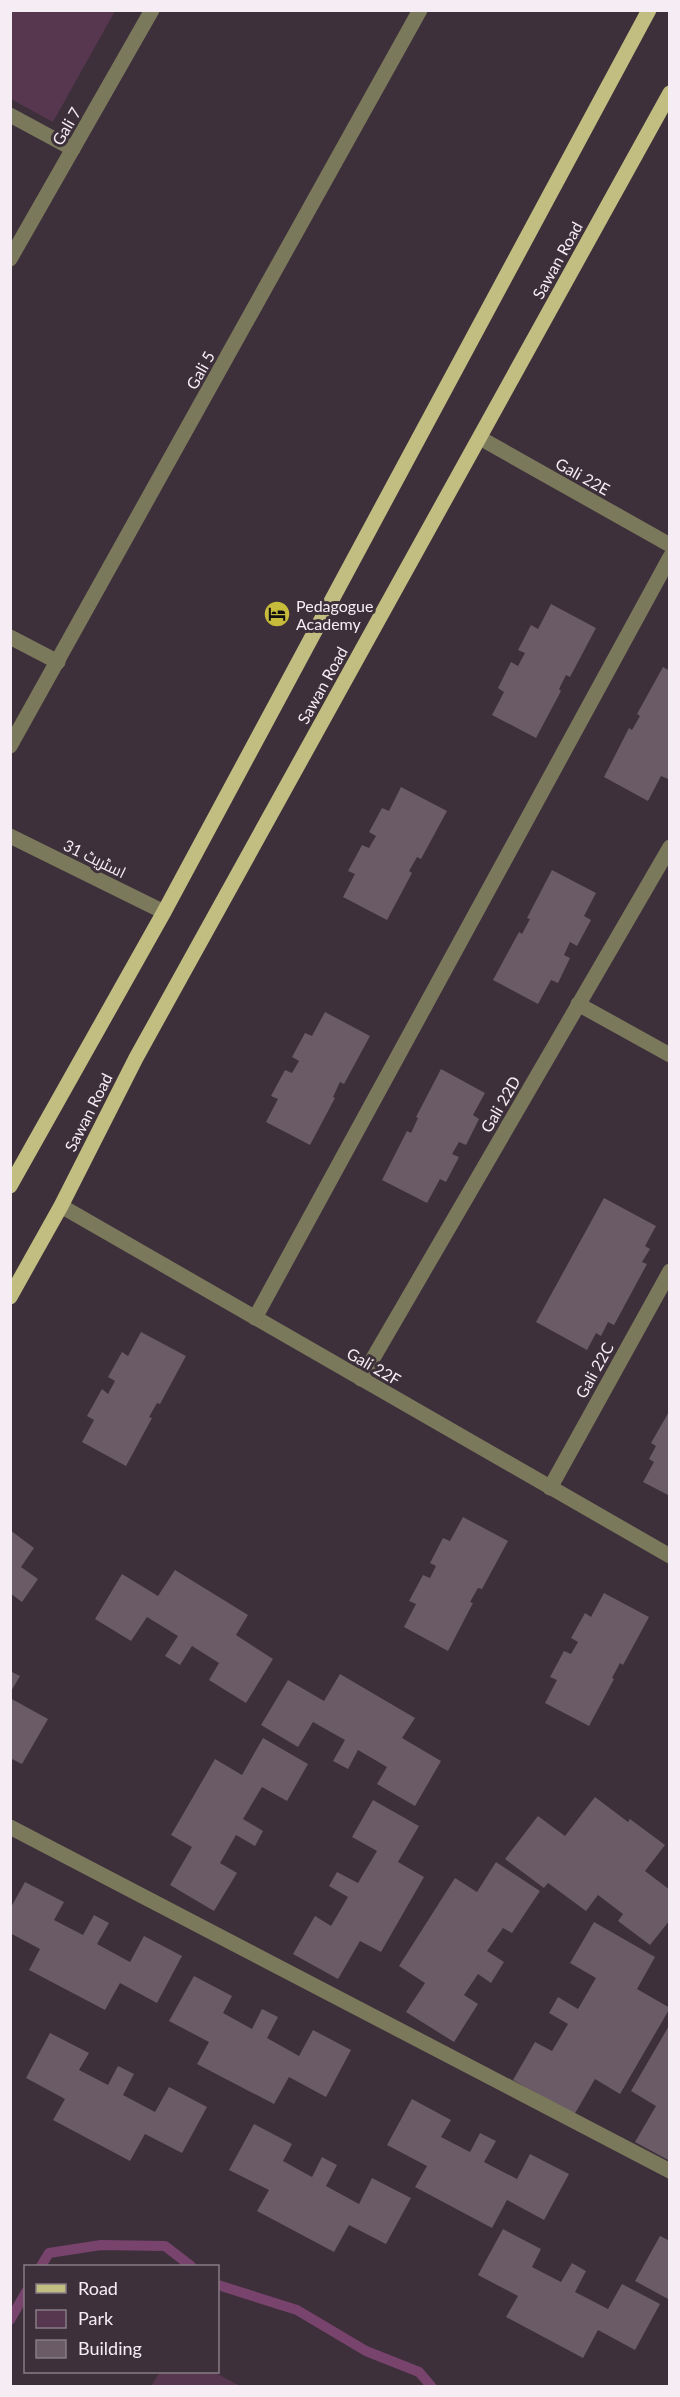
<svg xmlns="http://www.w3.org/2000/svg" width="680" height="2397" viewBox="0 0 680 2397" font-family="Lato,Cairo,sans-serif">
<style>
.green{fill:#56374f}
.lines{fill:none;stroke-linecap:round;stroke-linejoin:round}
.stream{stroke:#78436d;stroke-width:10}
.building{fill:#6a5b66}
.minor{stroke:#7b795c;stroke-width:15}
.major{stroke:#c2bd81;stroke-width:15}
.labels{text-anchor:middle;dominant-baseline:central;stroke-width:6;stroke-linejoin:round;paint-order:stroke}
.street-label{font-size:16px;fill:#f6edf4;stroke:#3d303a}
.poi-label{font-size:16px;fill:#f6edf4;stroke:#3d303a;text-anchor:start}
</style>
<rect width="100%" height="100%" fill="#3d303a"/>
<g class="green">
<polygon points="10,11 115,11 53,122 11,99"/>
<polygon points="160,2372 214,2372 240,2386 151,2386"/>
</g>
<g class="lines">
<g class="stream">
<polyline points="41,2266 49,2253 101,2245 165,2246 191,2266"/>
<polyline points="218,2285 297,2310 366,2351 419,2372 431,2386"/>
<polyline points="10,2320 26,2292"/>
</g>
</g>
<g class="building">
<polygon points="551,604 596,628 570,677 566,675 559,689 561,691 536,738 492,715 504,692 498,688 511,662 518,666 525,653 518,650 531,625 538,629"/>
<polygon points="663,667 670,671 670,776 668,779 661,776 648,801 604,777 629,728 632,730 640,716 637,714"/>
<polygon points="401,787 447,811 421,859 417,857 409,871 412,873 387,920 343,897 355,874 348,871 362,845 369,848 376,836 369,832 382,808 389,811"/>
<polygon points="552,870 596,893 584,916 591,920 577,946 570,942 564,955 570,958 558,983 551,980 538,1004 493,980 519,932 522,934 530,919 527,918"/>
<polygon points="325,1012 370,1036 344,1084 340,1082 333,1097 335,1098 310,1145 266,1122 278,1099 271,1096 285,1070 292,1073 299,1061 292,1057 305,1033 312,1036"/>
<polygon points="441,1069 485,1093 473,1115 479,1119 466,1145 459,1142 452,1154 459,1157 446,1182 440,1179 427,1203 382,1180 407,1131 411,1133 418,1118 416,1117"/>
<polygon points="604,1198 656,1226 645,1246 650,1249 642,1262 647,1264 614,1325 608,1322 601,1336 596,1333 587,1350 536,1322"/>
<polygon points="141,1332 186,1356 160,1404 157,1403 149,1417 152,1418 126,1466 82,1442 94,1420 87,1416 102,1389 108,1394 115,1381 108,1377 122,1352 128,1356"/>
<polygon points="670,1410 670,1496 643,1482 654,1462 649,1459 656,1446 651,1443"/>
<polygon points="463,1517 508,1541 482,1589 478,1588 470,1602 473,1603 448,1651 404,1627 416,1604 409,1601 423,1575 430,1578 436,1566 430,1563 443,1538 450,1541"/>
<polygon points="10,1530 34,1548 21,1567 38,1579 22,1602 10,1593"/>
<polygon points="175,1570 248,1615 236,1635 273,1659 246,1703 209,1680 219,1663 192,1646 180,1665 165,1656 178,1636 147,1617 131,1641 95,1619 122,1574 158,1596"/>
<polygon points="604,1593 649,1617 623,1665 620,1663 612,1678 614,1679 589,1726 545,1703 557,1680 550,1677 564,1651 571,1654 578,1642 571,1638 585,1613 591,1617"/>
<polygon points="10,1671 20,1676 10,1693"/>
<polygon points="340,1674 415,1718 402,1738 441,1761 415,1806 377,1784 387,1767 358,1750 348,1769 333,1761 345,1740 313,1722 298,1747 261,1725 288,1680 324,1701"/>
<polygon points="10,1698 48,1719 22,1764 10,1758"/>
<polygon points="263,1738 308,1764 287,1801 262,1787 243,1819 263,1831 255,1846 236,1835 220,1863 237,1873 214,1911 170,1885 192,1847 171,1835 215,1759 242,1775"/>
<polygon points="595,1797 628,1822 630,1819 665,1845 645,1871 670,1890 670,1920 650,1945 618,1921 623,1914 598,1895 586,1911 548,1883 544,1888 505,1859 538,1816 565,1836"/>
<polygon points="373,1800 419,1826 398,1862 424,1877 381,1952 360,1941 338,1979 293,1954 315,1916 331,1926 348,1897 329,1886 337,1872 358,1883 377,1851 352,1837"/>
<polygon points="496,1862 540,1891 512,1933 503,1928 487,1951 504,1962 491,1983 478,1974 464,1995 478,2004 454,2042 406,2012 425,1983 399,1966 455,1878 477,1892"/>
<polygon points="25,1882 64,1902 54,1920 83,1935 94,1915 109,1923 97,1944 130,1962 144,1936 182,1956 157,2003 120,1983 105,2010 29,1970 40,1949 10,1933 10,1909"/>
<polygon points="594,1922 655,1957 637,1989 670,2008 620,2094 595,2079 574,2115 513,2080 535,2042 552,2051 568,2024 549,2013 558,1997 578,2009 596,1978 570,1963"/>
<polygon points="194,1976 232,1996 223,2013 252,2029 262,2009 278,2017 267,2038 299,2056 313,2030 351,2050 326,2097 289,2077 274,2104 197,2064 209,2042 169,2021"/>
<polygon points="670,2024 670,2161 635,2142 656,2106 631,2091"/>
<polygon points="50,2033 89,2053 79,2070 108,2085 118,2066 134,2074 123,2095 155,2112 169,2087 207,2107 182,2153 145,2134 130,2161 53,2120 65,2099 26,2078"/>
<polygon points="412,2099 451,2120 441,2137 470,2152 480,2133 496,2141 484,2162 517,2179 530,2154 569,2174 544,2220 507,2200 492,2228 415,2187 427,2166 387,2145"/>
<polygon points="254,2124 292,2144 283,2161 312,2177 322,2157 337,2165 326,2186 359,2204 372,2178 411,2198 386,2244 349,2225 334,2252 257,2211 269,2190 229,2170"/>
<polygon points="503,2229 541,2249 532,2267 561,2282 572,2263 586,2271 575,2292 608,2309 622,2284 660,2304 635,2350 598,2330 583,2358 506,2317 518,2296 478,2275"/>
<polygon points="660,2236 670,2241 670,2300 635,2281"/>
</g>
<g class="lines">
<g class="minor">
<polyline points="10,115 73,149"/>
<polyline points="10,259 152,10"/>
<polyline points="480,438 670,545"/>
<polyline points="10,637 58,662"/>
<polyline points="10,746 420,10"/>
<polyline points="10,836 164,912"/>
<polyline points="578,1004 670,1055"/>
<polyline points="61,1206 670,1556"/>
<polyline points="255,1318 670,557"/>
<polyline points="361,1379 670,847"/>
<polyline points="550,1488 670,1271"/>
<polyline points="10,1827 670,2171"/>
</g>
<g class="major">
<polyline points="10,1186 164,912 649,10"/>
<polyline points="10,1297 61,1206 136,1058 670,93"/>
</g>
</g>
<defs>
<symbol id="hotel-disc" viewBox="-11 -11 22 22"><circle r="9.5" fill="#c7bb3b" stroke="#3d303a"/><path d="M-6-4.5h1.5V1H6V5H4.5V3h-9V5H-6ZM-4 0a1.8 1.8 0 1 1 3.6 0ZM.5 0V-2.5h3Q6-2.5 6 0Z" fill="#111"/></symbol>
</defs>
<g fill-rule="evenodd">
<use href="#hotel-disc" x="262" y="599" width="30" height="30"/>
</g>
<g class="labels">
<g class="street-label">
<text transform="translate(66 126) rotate(-60)">Gali 7</text>
<text transform="translate(557 260) rotate(-61)">Sawan Road</text>
<text transform="translate(200 370) rotate(-61)">Gali 5</text>
<text transform="translate(583 476) rotate(29)">Gali 22E</text>
<text transform="translate(322 685) rotate(-61)">Sawan Road</text>
<text transform="translate(95 858) rotate(26)">اسٹریٹ 31</text>
<text transform="translate(500 1104) rotate(-60)">Gali 22D</text>
<text transform="translate(88 1112) rotate(-63)">Sawan Road</text>
<text transform="translate(374 1366) rotate(30)">Gali 22F</text>
<text transform="translate(594 1370) rotate(-61)">Gali 22C</text>
</g>
<g class="poi-label">
<text x="296" y="605">Pedagogue<tspan x="296" dy="18">Academy</tspan></text>
</g>
</g>
<rect width="680" height="2397" fill="none" stroke="#f6edf4" stroke-width="24"/>
<rect x="24" y="2265" width="195" height="108" fill="#3d303a" stroke="#877c84" stroke-width="1.5"/>
<rect x="36" y="2284" width="30" height="9" fill="#c2bd81" stroke="#877c84" stroke-width="1.5"/>
<text x="78" y="2295" font-size="18" fill="#f6edf4">Road</text>
<rect x="36" y="2310" width="30" height="18" fill="#56374f" stroke="#877c84" stroke-width="1.5"/>
<text x="78" y="2325" font-size="18" fill="#f6edf4">Park</text>
<rect x="36" y="2340" width="30" height="18" fill="#6a5b66" stroke="#877c84" stroke-width="1.5"/>
<text x="78" y="2355" font-size="18" fill="#f6edf4">Building</text>
</svg>
